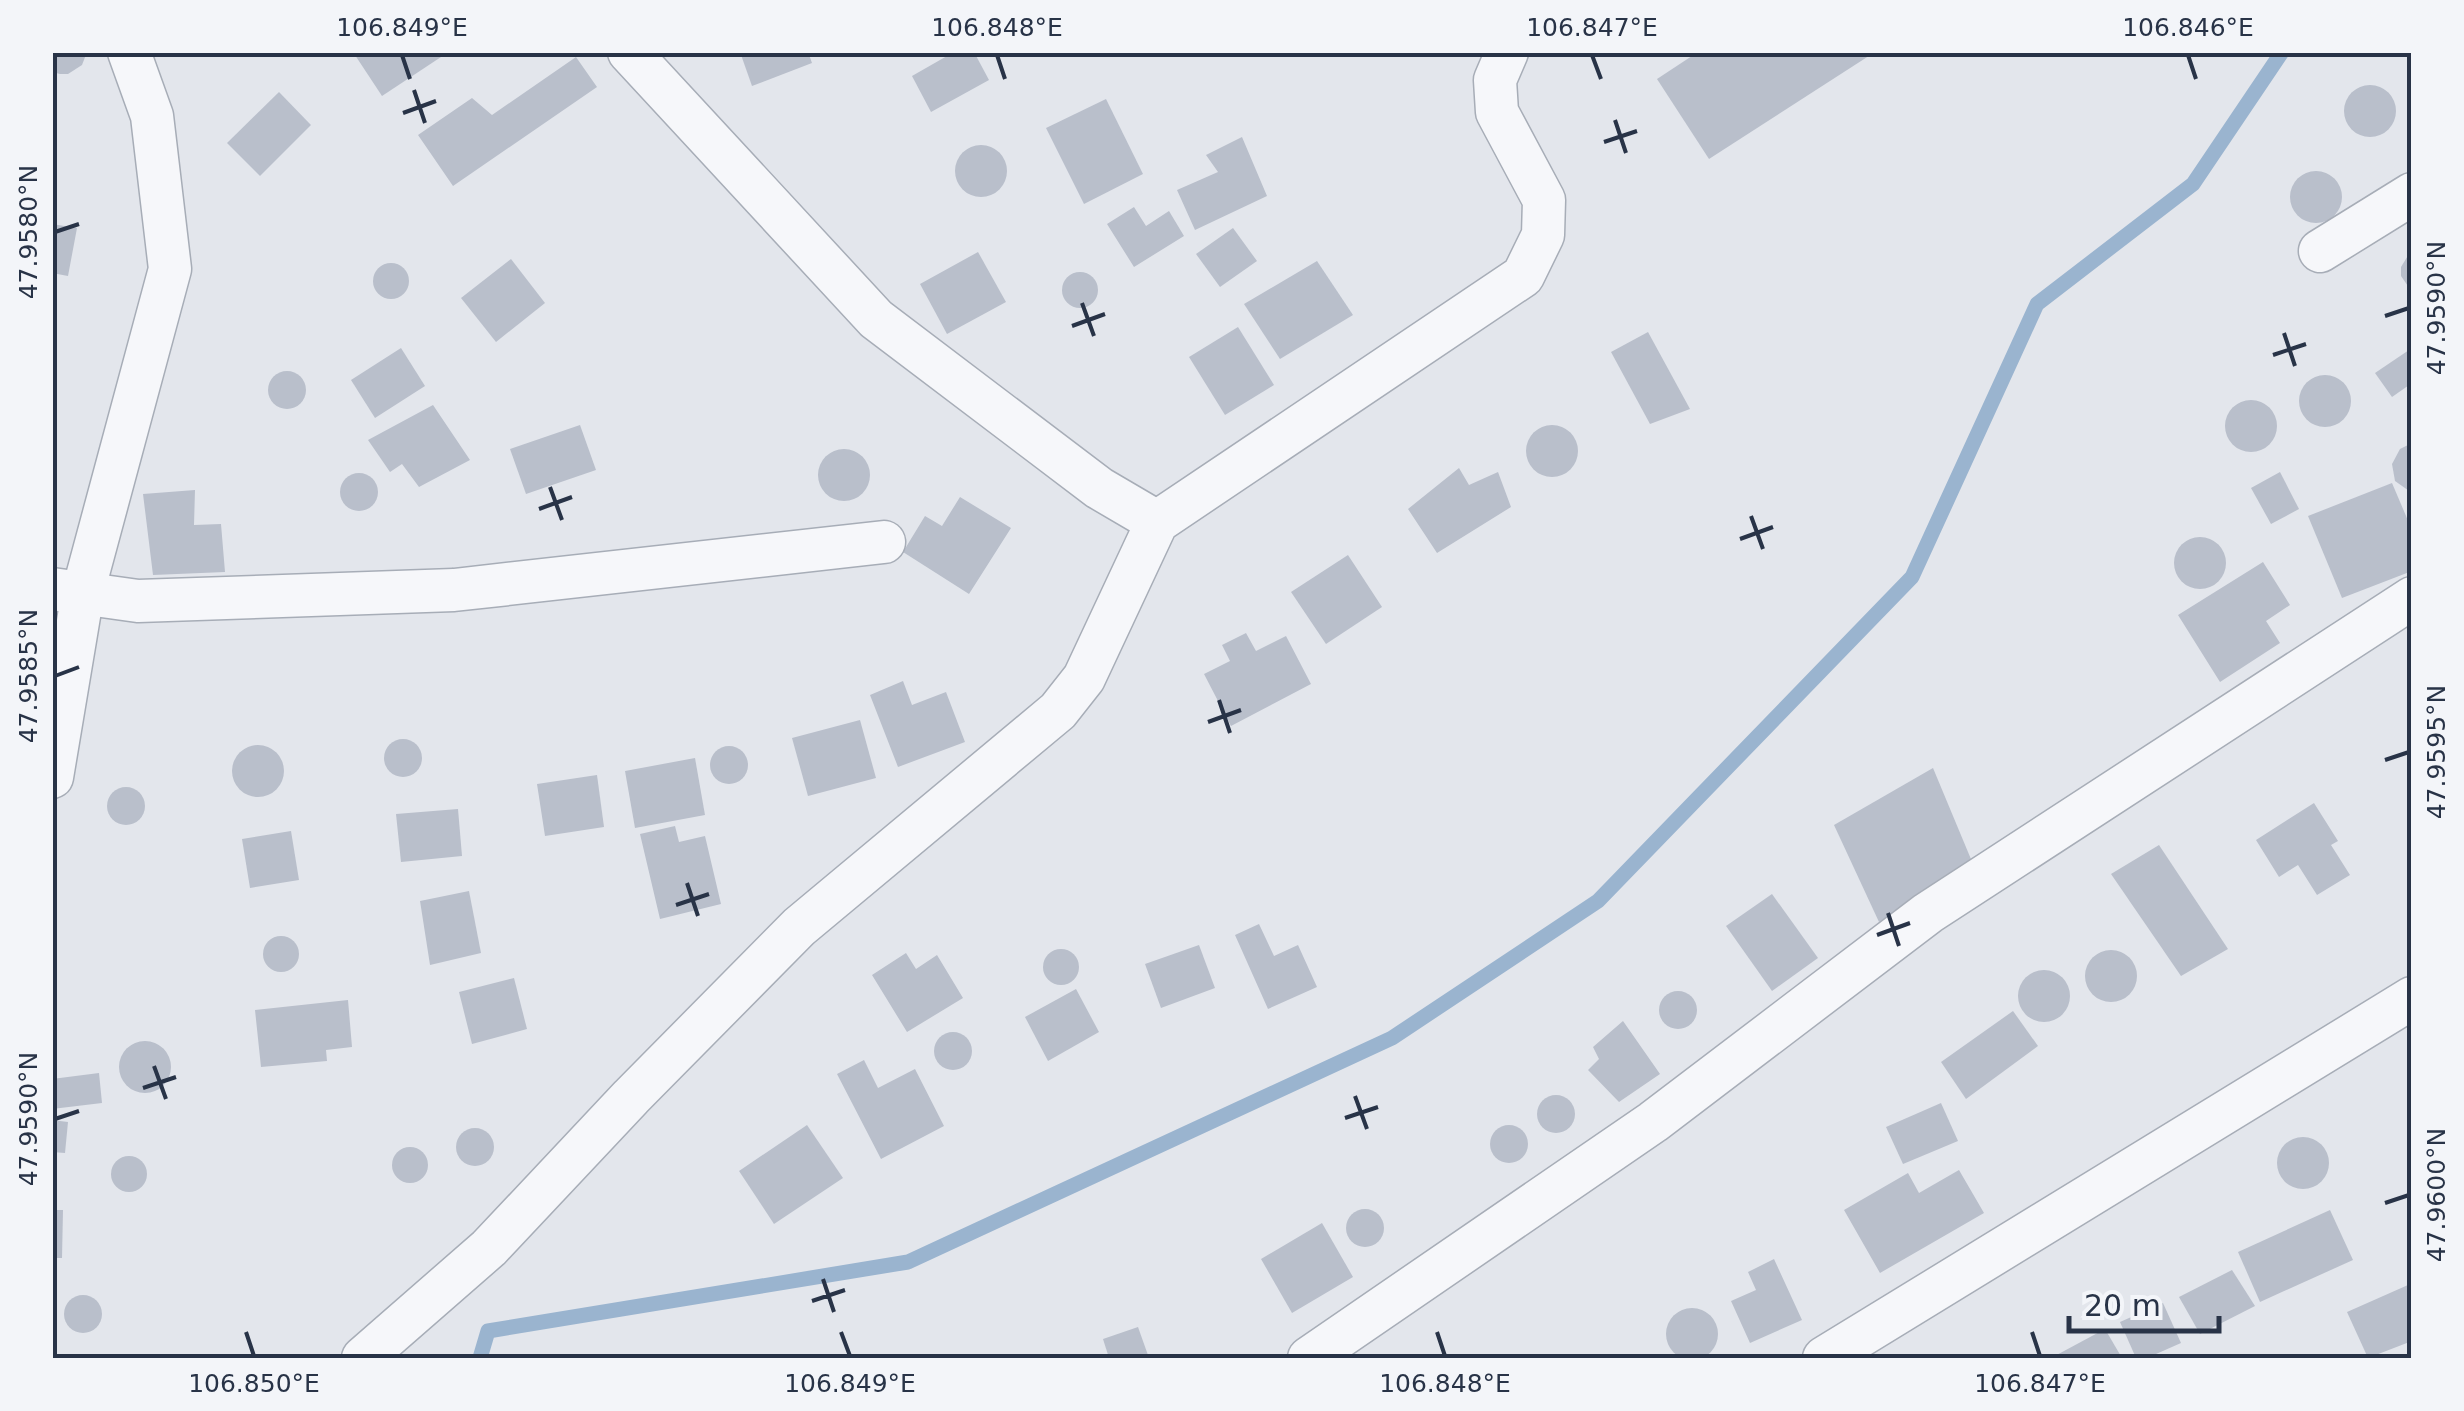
<svg xmlns="http://www.w3.org/2000/svg" width="2464" height="1411" viewBox="0 0 2464 1411" font-family="'DejaVu Sans',sans-serif">
<style>
.lines{fill:none;stroke-linecap:round;stroke-linejoin:round}
.stream{stroke:#9ab4cf;stroke-width:15}
.building{fill:#b9bfcb}
.minor-casing{stroke:#a7adb7;stroke-width:45}
.minor{stroke:#f6f7fa;stroke-width:42}
.ticks{fill:none;stroke:#283347;stroke-width:4}
.neatline{fill:none;stroke:#283347;stroke-width:4}
.ticks-label{font-size:25px;text-anchor:middle;fill:#283347}
</style>
<rect width="100%" height="100%" fill="#e3e6ec"/>
<g class="lines">
<polyline class="stream" points="480,1358 488,1331 908,1262 1392,1038 1598,901 1912,577 2037,304 2193,184 2282,52"/>
</g>
<g class="building">
<polygon points="52,52 87,52 82,65 68,74 60,74 52,72"/>
<polygon points="353,52 438,52 441,57 382,96"/>
<polygon points="740,52 808,52 812,63 752,86"/>
<polygon points="954,52 974,52 989,80 931,112 912,76"/>
<polygon points="1698,52 1875,52 1709,159 1657,79"/>
<polygon points="576,57 597,87 453,186 418,135 472,98 492,115"/>
<circle cx="2370" cy="111" r="26"/>
<polygon points="279,92 311,125 260,176 227,143"/>
<polygon points="1106,99 1143,174 1084,204 1046,128"/>
<polygon points="1242,137 1267,196 1195,230 1177,190 1218,172 1206,155"/>
<circle cx="981" cy="171" r="26"/>
<circle cx="2316" cy="197" r="26"/>
<polygon points="1134,207 1146,226 1169,211 1184,236 1134,267 1107,224"/>
<polygon points="52,224 77,228 68,276 52,273"/>
<polygon points="1233,228 1257,261 1220,287 1196,254"/>
<polygon points="2412,249 2412,292 2401,276 2401,267"/>
<polygon points="978,252 1006,302 947,334 920,284"/>
<polygon points="511,259 545,303 496,342 461,298"/>
<polygon points="1317,261 1353,315 1280,359 1244,304"/>
<circle cx="391" cy="281" r="18"/>
<circle cx="1080" cy="290" r="18"/>
<polygon points="1238,327 1274,385 1225,415 1189,357"/>
<polygon points="1648,332 1690,409 1650,424 1611,352"/>
<polygon points="401,348 425,386 375,418 351,380"/>
<polygon points="2412,348 2412,383 2392,397 2375,373"/>
<circle cx="287" cy="390" r="19"/>
<circle cx="2325" cy="401" r="26"/>
<circle cx="2251" cy="426" r="26"/>
<polygon points="433,405 470,460 419,487 402,464 390,472 368,440"/>
<circle cx="1552" cy="451" r="26"/>
<polygon points="580,425 596,470 526,494 510,449"/>
<polygon points="2412,443 2412,493 2395,481 2392,464 2400,449"/>
<circle cx="844" cy="475" r="26"/>
<polygon points="1459,468 1469,485 1498,472 1511,507 1437,553 1408,509"/>
<polygon points="2280,472 2299,509 2271,524 2251,488"/>
<circle cx="359" cy="492" r="19"/>
<polygon points="2392,483 2412,530 2412,571 2342,598 2308,516"/>
<polygon points="195,490 194,525 221,524 225,572 153,575 143,494"/>
<polygon points="960,497 1011,528 969,594 903,552 925,516 942,526"/>
<circle cx="2200" cy="563" r="26"/>
<polygon points="1348,555 1382,607 1326,644 1291,592"/>
<polygon points="2263,562 2290,605 2266,621 2280,643 2220,682 2178,615"/>
<polygon points="1246,633 1256,651 1286,636 1311,684 1231,726 1204,674 1230,661 1222,645"/>
<polygon points="903,681 912,705 946,692 965,742 898,767 870,695"/>
<polygon points="860,720 876,778 808,796 792,738"/>
<circle cx="403" cy="758" r="19"/>
<circle cx="258" cy="771" r="26"/>
<circle cx="729" cy="765" r="19"/>
<polygon points="695,758 705,815 635,828 625,771"/>
<polygon points="1933,768 1973,864 1879,922 1834,825"/>
<polygon points="597,775 604,827 545,836 537,784"/>
<circle cx="126" cy="806" r="19"/>
<polygon points="2314,803 2338,841 2331,845 2350,875 2317,895 2298,865 2279,877 2256,840"/>
<polygon points="458,809 462,856 401,862 396,814"/>
<polygon points="675,826 679,842 705,836 721,904 660,919 640,834"/>
<polygon points="291,831 299,880 250,888 242,839"/>
<polygon points="2159,845 2228,949 2181,976 2111,874"/>
<polygon points="469,891 481,953 430,965 420,901"/>
<polygon points="1772,894 1818,958 1772,991 1726,926"/>
<polygon points="1259,924 1274,956 1298,945 1317,987 1268,1009 1235,935"/>
<circle cx="281" cy="954" r="18"/>
<polygon points="1199,945 1215,988 1161,1008 1145,964"/>
<circle cx="1061" cy="967" r="18"/>
<circle cx="2111" cy="976" r="26"/>
<polygon points="906,953 916,969 937,955 963,998 907,1032 872,975"/>
<circle cx="2044" cy="996" r="26"/>
<polygon points="514,978 527,1029 472,1044 459,992"/>
<polygon points="1076,989 1099,1032 1048,1061 1025,1017"/>
<circle cx="1678" cy="1010" r="19"/>
<polygon points="348,1000 352,1047 326,1050 327,1061 261,1067 255,1010"/>
<polygon points="2013,1011 2038,1046 1966,1099 1941,1062"/>
<polygon points="1623,1021 1660,1074 1619,1102 1588,1070 1599,1059 1593,1047"/>
<circle cx="953" cy="1051" r="19"/>
<circle cx="145" cy="1067" r="26"/>
<polygon points="864,1060 878,1088 915,1069 944,1126 881,1159 837,1074"/>
<polygon points="99,1073 102,1103 52,1109 52,1079"/>
<circle cx="1556" cy="1114" r="19"/>
<polygon points="1941,1103 1958,1141 1903,1164 1886,1127"/>
<polygon points="52,1120 68,1122 65,1153 52,1152"/>
<polygon points="807,1125 843,1178 774,1224 739,1171"/>
<circle cx="1509" cy="1144" r="19"/>
<circle cx="475" cy="1147" r="19"/>
<circle cx="2303" cy="1163" r="26"/>
<circle cx="410" cy="1165" r="18"/>
<circle cx="129" cy="1174" r="18"/>
<polygon points="1959,1170 1984,1213 1880,1273 1844,1210 1908,1173 1919,1193"/>
<circle cx="1365" cy="1228" r="19"/>
<polygon points="52,1210 63,1210 62,1258 52,1258"/>
<polygon points="2330,1210 2353,1260 2260,1302 2238,1252"/>
<polygon points="1322,1223 1353,1277 1292,1313 1261,1259"/>
<polygon points="1774,1259 1802,1320 1750,1343 1731,1301 1756,1290 1748,1272"/>
<polygon points="2232,1270 2255,1306 2200,1334 2179,1297"/>
<polygon points="2408,1285 2412,1292 2412,1341 2368,1358 2347,1312"/>
<circle cx="83" cy="1314" r="19"/>
<polygon points="2163,1303 2181,1343 2147,1358 2136,1358 2120,1322"/>
<circle cx="1692" cy="1334" r="26"/>
<polygon points="1138,1327 1149,1358 1109,1358 1103,1339"/>
<polygon points="2105,1329 2122,1358 2051,1358"/>
</g>
<g class="lines">
<defs>
<g id="minor">
<polyline points="629,52 876,319 1099,488 1157,522"/>
<polyline points="2320,251 2412,194"/>
<polyline points="52,589 138,601 454,590 884,542"/>
<polyline points="52,777 83,592 170,269 152,116 129,52"/>
<polyline points="363,1358 489,1248 631,1097 799,927 1058,711 1084,678 1157,522 1523,276 1543,235 1544,200 1497,112 1495,80 1507,52"/>
<polyline points="1309,1358 1653,1122 1928,913 2412,598"/>
<polyline points="1824,1358 2412,998"/>
</g>
</defs>
<use href="#minor" class="minor-casing"/>
<use href="#minor" class="minor"/>
</g>
<path class="ticks" d="M 402,55 L 410,79M 997,55 L 1005,79M 1592,55 L 1601,79M 2188,55 L 2196,79M 414,90 L 425,123M 403,113 L 436,101M 1615,120 L 1626,153M 1604,142 L 1637,131M 55,232 L 79,224M 1082,303 L 1094,336M 2385,316 L 2409,308M 1072,326 L 1105,314M 2284,333 L 2295,366M 2273,355 L 2306,344M 550,487 L 562,520M 539,509 L 572,497M 1751,516 L 1763,549M 1740,539 L 1773,527M 55,676 L 79,667M 1219,700 L 1230,733M 1208,722 L 1241,710M 2385,760 L 2409,752M 687,883 L 698,916M 676,905 L 709,894M 1888,913 L 1899,946M 1877,935 L 1910,923M 154,1066 L 166,1099M 143,1088 L 176,1077M 1355,1096 L 1367,1129M 1345,1118 L 1378,1107M 55,1119 L 79,1111M 2385,1203 L 2409,1195M 823,1279 L 834,1312M 812,1301 L 845,1290M 246,1332 L 254,1356M 841,1332 L 850,1356M 1437,1332 L 1445,1356M 2032,1332 L 2040,1356"/>
<rect width="2464" height="1411" fill="none" stroke="#f3f5f9" stroke-width="110"/>
<path d="M2069 1316v15h150v-15" fill="none" stroke="#283347" stroke-width="5"/>
<text x="2084" y="1316" font-size="30" fill="#283347" stroke="#f3f5f9" stroke-width="8" paint-order="stroke">20 m</text>
<rect x="55" y="55" width="2354" height="1301" class="neatline"/>
<g class="ticks-label">
<text x="402" y="36">106.849°E</text>
<text x="997" y="36">106.848°E</text>
<text x="1592" y="36">106.847°E</text>
<text x="2188" y="36">106.846°E</text>
<text transform="translate(28 232) rotate(-90)" y="9">47.9580°N</text>
<text transform="translate(2436 308) rotate(-90)" y="9">47.9590°N</text>
<text transform="translate(28 676) rotate(-90)" y="9">47.9585°N</text>
<text transform="translate(2436 752) rotate(-90)" y="9">47.9595°N</text>
<text transform="translate(28 1119) rotate(-90)" y="9">47.9590°N</text>
<text transform="translate(2436 1195) rotate(-90)" y="9">47.9600°N</text>
<text x="254" y="1392">106.850°E</text>
<text x="850" y="1392">106.849°E</text>
<text x="1445" y="1392">106.848°E</text>
<text x="2040" y="1392">106.847°E</text>
</g>
</svg>
